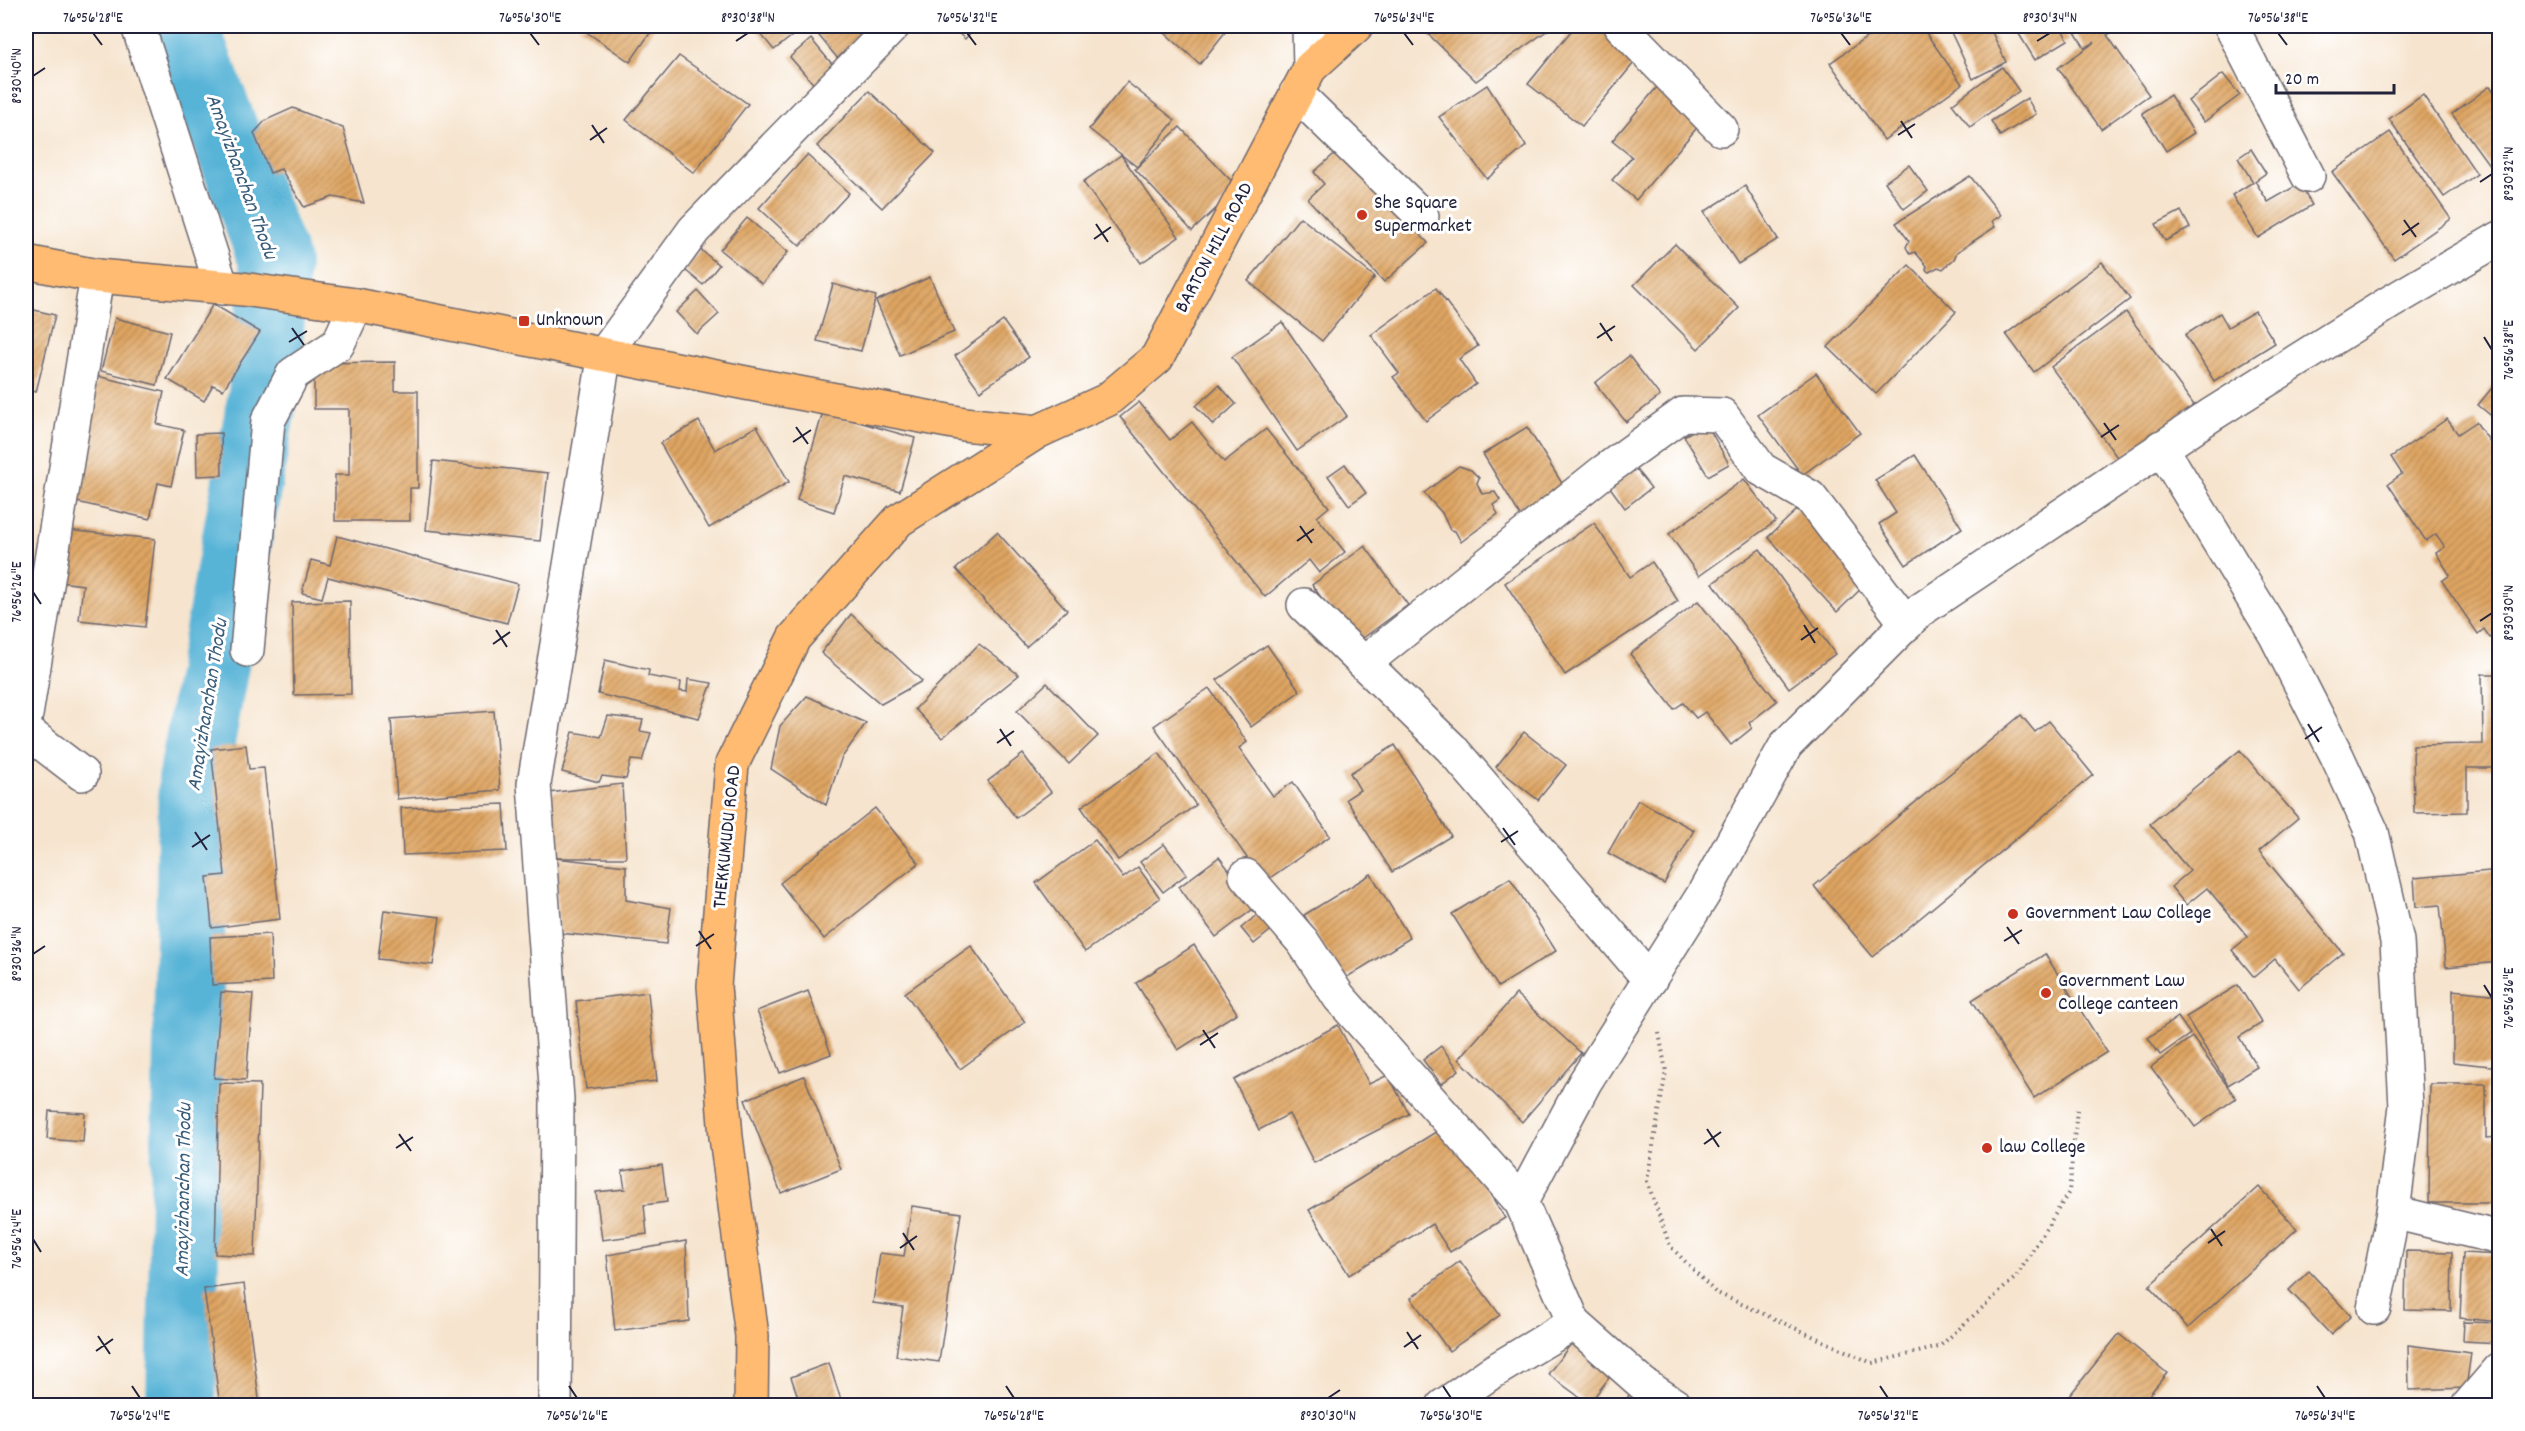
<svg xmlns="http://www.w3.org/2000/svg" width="2525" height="1431" viewBox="0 0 2525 1431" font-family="Dekko,sans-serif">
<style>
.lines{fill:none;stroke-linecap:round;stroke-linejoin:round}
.river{stroke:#59b4d7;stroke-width:70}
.building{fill:url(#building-hatch)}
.minor-casing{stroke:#6c666e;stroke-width:36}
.major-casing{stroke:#6c666e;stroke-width:36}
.path{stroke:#6c666e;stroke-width:4;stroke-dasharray:1.5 4.5;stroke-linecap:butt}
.minor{stroke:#fff;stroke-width:33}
.major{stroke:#ffbb71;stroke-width:33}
.ticks{fill:none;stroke:#22223b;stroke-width:2}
.poi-dot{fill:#c8321e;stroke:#fff;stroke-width:2}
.labels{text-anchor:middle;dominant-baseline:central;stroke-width:6;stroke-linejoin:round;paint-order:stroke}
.poi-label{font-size:20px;fill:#22223b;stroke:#fff;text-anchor:start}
.street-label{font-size:20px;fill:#22223b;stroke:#fff}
.water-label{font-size:21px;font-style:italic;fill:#385c79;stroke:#fff}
.neatline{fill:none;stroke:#22223b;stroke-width:2}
.ticks-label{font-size:15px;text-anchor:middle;fill:#22223b}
</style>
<defs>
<pattern id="building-hatch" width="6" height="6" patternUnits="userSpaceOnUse" patternTransform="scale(1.5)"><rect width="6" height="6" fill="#dfa562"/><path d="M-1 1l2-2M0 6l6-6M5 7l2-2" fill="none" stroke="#b48652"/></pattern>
</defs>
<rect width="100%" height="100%" fill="#fff"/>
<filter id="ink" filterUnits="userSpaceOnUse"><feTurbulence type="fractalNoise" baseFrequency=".0167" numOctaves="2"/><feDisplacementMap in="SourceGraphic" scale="12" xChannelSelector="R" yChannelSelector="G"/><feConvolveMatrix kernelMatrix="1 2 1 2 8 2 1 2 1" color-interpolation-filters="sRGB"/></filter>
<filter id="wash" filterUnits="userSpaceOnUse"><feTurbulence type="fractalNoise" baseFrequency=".008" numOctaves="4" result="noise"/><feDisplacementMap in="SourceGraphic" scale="24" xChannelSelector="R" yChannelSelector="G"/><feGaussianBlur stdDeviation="1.35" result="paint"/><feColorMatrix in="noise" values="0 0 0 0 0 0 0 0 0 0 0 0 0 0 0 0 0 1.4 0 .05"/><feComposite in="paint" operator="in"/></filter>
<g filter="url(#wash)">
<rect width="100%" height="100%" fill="#f6e4ce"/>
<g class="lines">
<polyline class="river" points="181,1406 193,780 263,395 275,263 183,26"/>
</g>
<g id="blocks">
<g class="building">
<polygon points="578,26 655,26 630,62"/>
<polygon points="754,26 805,26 774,50"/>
<polygon points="811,26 858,26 871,43 843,65"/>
<polygon points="950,26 977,26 965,39"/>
<polygon points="1157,26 1230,26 1200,64"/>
<polygon points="1420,26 1544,26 1548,30 1476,81"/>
<polygon points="1575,26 1601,26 1638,58 1582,126 1528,84"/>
<polygon points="1883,26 1921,26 1962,84 1884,140 1830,63"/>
<polygon points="1948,26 1989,26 2006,62 1973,79"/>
<polygon points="2014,26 2060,26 2068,40 2035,60"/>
<polygon points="2071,26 2122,26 2107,35 2149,95 2101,129 2058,68 2095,42 2085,48"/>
<polygon points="811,39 837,70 817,88 790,57"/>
<polygon points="679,56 748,104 694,173 626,120"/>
<polygon points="2002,67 2019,91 1970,127 1952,104"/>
<polygon points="2223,74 2240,95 2204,122 2188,101"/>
<polygon points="1662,81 1706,117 1636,200 1612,180 1632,157 1612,141"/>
<polygon points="1127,82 1175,120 1137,167 1089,129"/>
<polygon points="1487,85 1526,146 1487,179 1439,117"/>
<polygon points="2490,86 2500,100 2500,180 2452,114"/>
<polygon points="869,91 935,153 882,208 817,146"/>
<polygon points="2170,95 2194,133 2166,151 2142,113"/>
<polygon points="2423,95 2477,174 2444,197 2389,119"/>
<polygon points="2027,98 2036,114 2000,136 1991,121"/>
<polygon points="293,108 343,128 364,203 333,197 304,207 281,169 270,173 254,133 266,120"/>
<polygon points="1180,127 1238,188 1192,231 1135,169"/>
<polygon points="2390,132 2451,219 2394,259 2332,172"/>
<polygon points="1341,148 1428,243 1384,282 1308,199 1324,184 1314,172"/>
<polygon points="2251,149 2266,173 2255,181 2268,202 2299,184 2312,205 2258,238 2232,195 2253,182 2238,158"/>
<polygon points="807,155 849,193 800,246 759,208"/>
<polygon points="1121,155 1179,237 1141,263 1083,182"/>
<polygon points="1909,165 1928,191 1904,209 1885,182"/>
<polygon points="1970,176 2001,215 1992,221 1995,227 1957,252 1954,259 1943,269 1938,267 1929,272 1926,270 1927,266 1915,252 1910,254 1906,247 1909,241 1896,223"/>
<polygon points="1745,186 1778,239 1738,264 1704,212"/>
<polygon points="2181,211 2190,228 2165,241 2156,224"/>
<polygon points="1300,217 1375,277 1322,341 1248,281"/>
<polygon points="747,218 788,252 762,284 720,250"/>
<polygon points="1675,244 1739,308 1698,349 1634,285"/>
<polygon points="701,250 719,265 703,285 685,270"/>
<polygon points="2102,262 2130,299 2034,372 2006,334"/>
<polygon points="1909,265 1956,312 1876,394 1828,347"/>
<polygon points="930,277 954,332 900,355 876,301"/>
<polygon points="833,284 876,296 861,351 817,341"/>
<polygon points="1436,288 1478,346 1459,359 1476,384 1426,421 1393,377 1399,373 1371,335"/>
<polygon points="698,291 719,314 697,334 676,312"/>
<polygon points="213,304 260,332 223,390 213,385 204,401 167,379"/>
<polygon points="26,308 55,315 36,392 26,390"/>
<polygon points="2255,311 2275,343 2214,381 2185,335 2220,313 2228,327"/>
<polygon points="2126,312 2194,405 2119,460 2051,367"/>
<polygon points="115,318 170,332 157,385 101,371"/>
<polygon points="1003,321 1029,357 980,391 955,356"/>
<polygon points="1282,322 1347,416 1297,451 1232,357"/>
<polygon points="1629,356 1660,396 1626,422 1595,383"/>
<polygon points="395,362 395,391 418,391 418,488 410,488 410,521 335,521 335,475 349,475 349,409 314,409 314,363"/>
<polygon points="1816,373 1860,433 1802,475 1758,415"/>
<polygon points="97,376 164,392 157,424 184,430 171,486 158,483 150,519 68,500"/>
<polygon points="2500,378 2500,423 2478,405"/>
<polygon points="1219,385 1236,404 1213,425 1196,406"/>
<polygon points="1139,402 1170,440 1192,422 1224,462 1266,429 1329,507 1317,517 1345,552 1319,573 1309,560 1265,597 1120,417"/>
<polygon points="26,410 27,410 31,471 26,472"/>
<polygon points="823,412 915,438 900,491 845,476 834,512 797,500"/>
<polygon points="2447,419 2458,434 2476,422 2500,456 2500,496 2498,497 2500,500 2500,631 2490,638 2484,629 2478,634 2442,581 2450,575 2436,553 2445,547 2436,534 2426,541 2388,484 2402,474 2391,457"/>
<polygon points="699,421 715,450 757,426 789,482 709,528 660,443"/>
<polygon points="1706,423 1729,464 1708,476 1684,436"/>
<polygon points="1527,427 1568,493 1523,520 1483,454"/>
<polygon points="221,433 222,475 197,476 196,434"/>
<polygon points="1915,455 1962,528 1906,565 1879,524 1896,513 1875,480"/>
<polygon points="433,461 548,473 540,541 426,530"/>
<polygon points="1345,464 1366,493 1349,505 1328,476"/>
<polygon points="1459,466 1471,470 1479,478 1477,483 1482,494 1495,492 1500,500 1493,505 1498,514 1461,542 1455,531 1450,530 1442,513 1424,493"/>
<polygon points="1634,467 1651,488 1625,508 1609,486"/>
<polygon points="1744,479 1776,521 1699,576 1669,534"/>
<polygon points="1798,509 1867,583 1837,612 1768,537"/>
<polygon points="1594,523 1630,577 1652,562 1678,601 1565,675 1505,583"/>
<polygon points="66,530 155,539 145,627 79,620 83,585 60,582"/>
<polygon points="997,532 1067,610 1026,647 956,569"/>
<polygon points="337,536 518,584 507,623 328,577 322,598 302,593 311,560 330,565"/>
<polygon points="1365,546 1408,605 1355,644 1312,585"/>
<polygon points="1760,549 1835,654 1789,688 1713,583"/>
<polygon points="350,601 351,694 294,695 292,602"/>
<polygon points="1698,601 1777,701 1749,723 1752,728 1731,745 1705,712 1696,718 1683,703 1674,709 1630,654"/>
<polygon points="851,614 922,681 881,704 821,653"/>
<polygon points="979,644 1019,675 942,738 915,709"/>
<polygon points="1267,645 1300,691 1251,727 1217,680"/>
<polygon points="605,660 649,670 648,676 681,682 680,691 687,692 688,679 712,683 699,718 598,694"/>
<polygon points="2482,674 2500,674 2500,768 2467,768 2467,812 2414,813 2413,745 2483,744"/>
<polygon points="1047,683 1098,736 1069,764 1017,711"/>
<polygon points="1209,688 1247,742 1239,748 1273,796 1293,782 1330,836 1264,882 1154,726"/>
<polygon points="807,696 866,723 841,759 826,805 771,769 780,726"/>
<polygon points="494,711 500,790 397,799 391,719"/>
<polygon points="2021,715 2035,732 2049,721 2093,775 1873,957 1814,886"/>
<polygon points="608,716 643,720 640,731 651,733 642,761 631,760 626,779 602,776 599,782 562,772 573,732 601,737"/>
<polygon points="1524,732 1566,765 1538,800 1496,767"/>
<polygon points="246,745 249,769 264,768 280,919 212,928 207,877 225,875 211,749"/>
<polygon points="1395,745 1451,836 1392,872 1346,799 1360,790 1350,773"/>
<polygon points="2240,750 2298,818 2259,851 2343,953 2299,989 2275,959 2254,977 2232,950 2248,937 2207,888 2186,905 2171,887 2190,871 2150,824"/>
<polygon points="1159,753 1196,805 1118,860 1081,807"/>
<polygon points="1023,754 1051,792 1016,818 988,781"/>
<polygon points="622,784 626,858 555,858 549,793"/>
<polygon points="1638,800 1694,830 1664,884 1608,853"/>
<polygon points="504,804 507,851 403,855 401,808"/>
<polygon points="875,808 919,863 824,939 780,883"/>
<polygon points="1095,840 1123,878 1138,867 1160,898 1085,952 1036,883"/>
<polygon points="1164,844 1187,874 1163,892 1140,862"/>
<polygon points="1219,857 1257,906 1216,937 1179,887"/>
<polygon points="555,858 626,866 626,900 671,908 666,944 559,933"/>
<polygon points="2500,870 2500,962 2446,967 2440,905 2416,907 2414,878"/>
<polygon points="1371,874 1410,938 1344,979 1304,915"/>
<polygon points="1510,878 1556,951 1498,987 1452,914"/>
<polygon points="384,910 440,917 433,965 378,959"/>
<polygon points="1262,911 1275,927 1254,944 1241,928"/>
<polygon points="270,934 272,982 212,985 210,937"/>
<polygon points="1194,945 1237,1013 1178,1050 1136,983"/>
<polygon points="971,946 1025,1022 960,1069 905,993"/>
<polygon points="2045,954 2107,1052 2034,1098 1972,1000"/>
<polygon points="2238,985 2262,1023 2239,1037 2257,1067 2228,1085 2186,1017"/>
<polygon points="2453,990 2500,995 2500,1067 2453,1062"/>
<polygon points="808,991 831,1054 780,1073 757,1011"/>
<polygon points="221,992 253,994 246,1080 214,1078"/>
<polygon points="648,992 657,1081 586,1089 576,1001"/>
<polygon points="1516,994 1581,1053 1522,1122 1459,1059"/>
<polygon points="2178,1017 2190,1034 2160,1055 2148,1038"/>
<polygon points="1338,1025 1369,1084 1388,1075 1409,1114 1314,1163 1289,1114 1259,1130 1234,1080"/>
<polygon points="2192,1037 2236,1098 2195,1127 2151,1067"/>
<polygon points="1441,1046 1459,1070 1441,1084 1423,1060"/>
<polygon points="804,1076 841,1169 781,1193 745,1100"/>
<polygon points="219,1083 260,1084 255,1256 215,1254"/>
<polygon points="2430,1084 2486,1084 2486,1138 2500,1137 2500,1203 2429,1203"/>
<polygon points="49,1111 85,1113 83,1142 47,1139"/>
<polygon points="1447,1125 1505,1218 1450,1252 1432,1224 1349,1275 1309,1210"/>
<polygon points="662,1165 667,1202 644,1205 647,1234 602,1240 596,1192 625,1189 622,1171"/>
<polygon points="2259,1187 2297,1229 2188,1328 2149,1286"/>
<polygon points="912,1206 961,1213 939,1362 896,1356 903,1307 873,1303 880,1253 904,1256"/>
<polygon points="686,1241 689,1321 615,1331 607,1255"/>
<polygon points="2406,1251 2452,1252 2451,1311 2405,1310"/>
<polygon points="2463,1253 2500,1255 2500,1322 2460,1318"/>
<polygon points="1460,1261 1500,1315 1449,1351 1411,1298"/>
<polygon points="2309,1271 2351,1316 2331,1335 2289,1290"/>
<polygon points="244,1284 260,1406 220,1406 204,1289"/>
<polygon points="2464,1322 2500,1323 2500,1343 2463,1341"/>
<polygon points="2119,1334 2167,1373 2140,1406 2061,1406"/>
<polygon points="1574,1340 1615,1370 1589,1404 1548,1374"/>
<polygon points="2408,1345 2471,1353 2466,1388 2409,1390"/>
<polygon points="829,1363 843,1406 801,1406 791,1377"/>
<polygon points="1634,1387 1662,1406 1622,1406"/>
</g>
</g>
</g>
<g filter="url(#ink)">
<use href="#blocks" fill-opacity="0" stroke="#6c666e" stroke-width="1.5"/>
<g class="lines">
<defs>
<g id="minor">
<polyline points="138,26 222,288"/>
<polyline points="1309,26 1310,68"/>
<polyline points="1621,26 1721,129"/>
<polyline points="2231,26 2308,176"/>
<polyline points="1296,93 1422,216"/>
<polyline points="2161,447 2276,636 2337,756 2372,832 2397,941 2406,1106 2393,1212 2374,1308"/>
<polyline points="1304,605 1451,748 1650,980"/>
<polyline points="247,650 268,421 293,374 338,344 356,305"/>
<polyline points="1364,663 1603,472 1683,414 1722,415 1761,469 1810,497 1907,624"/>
<polyline points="26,715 97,276"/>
<polyline points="26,731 82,774"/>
<polyline points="1246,876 1303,942 1339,997 1521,1202"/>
<polyline points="2393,1212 2500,1238"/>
<polyline points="555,1406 557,1099 534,784 605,353 694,230 893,26"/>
<polyline points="1443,1406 1489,1374 1574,1323"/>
<polyline points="1676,1406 1643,1384 1574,1323 1521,1202 1585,1082 1703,895 1786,745 1919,611 2211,415 2389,303 2500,238"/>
<polyline points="2468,1406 2500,1369"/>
</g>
<g id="major">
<polyline points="26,262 97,276 243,289 356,305 746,383 964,424 1037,432"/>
<polyline points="751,1406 752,1336 726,1137 714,986 732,764 794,638 899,520 1037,432 1107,400 1157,358 1310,68 1356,26"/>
</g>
</defs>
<use href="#minor" class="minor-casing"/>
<use href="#major" class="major-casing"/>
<polyline class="path" points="1659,1033 1666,1071 1647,1181 1670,1246 1715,1292 1872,1363 1939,1347 2016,1277 2069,1192 2077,1109"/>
<use href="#minor" class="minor"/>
<use href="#major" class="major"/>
</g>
</g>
<path class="ticks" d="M 93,33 L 102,45M 530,33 L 539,45M 967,33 L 976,45M 1404,33 L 1413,45M 1841,33 L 1850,45M 2278,33 L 2287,45M 736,41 L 748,33M 2037,41 L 2050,33M 33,76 L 45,68M 1901,121 L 1912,138M 592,125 L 604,143M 1898,135 L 1915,124M 590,140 L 607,128M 2480,182 L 2492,174M 2404,220 L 2416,237M 1096,224 L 1108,242M 2402,235 L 2419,223M 1094,239 L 1111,227M 1600,323 L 1612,341M 292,328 L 304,345M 2484,337 L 2492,350M 1597,338 L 1615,326M 289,342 L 307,331M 2104,423 L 2116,440M 796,427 L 808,444M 2101,437 L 2119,425M 793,442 L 811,430M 1300,526 L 1312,543M 1297,541 L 1314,529M 33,592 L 41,604M 2480,621 L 2492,613M 1804,625 L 1815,643M 496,630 L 507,647M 1801,640 L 1818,628M 493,644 L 510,632M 2308,724 L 2319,742M 1000,729 L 1011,746M 2305,739 L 2322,727M 997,743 L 1014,731M 1503,828 L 1515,845M 195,832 L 207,850M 1501,842 L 1518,831M 192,847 L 210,835M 2007,927 L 2019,944M 699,931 L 711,949M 2004,941 L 2022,930M 696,946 L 714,934M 33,954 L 45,946M 2484,985 L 2492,998M 1203,1030 L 1215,1048M 1200,1045 L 1218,1033M 1707,1129 L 1719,1147M 399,1134 L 411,1151M 1704,1144 L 1721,1132M 396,1148 L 413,1137M 2211,1229 L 2222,1246M 903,1233 L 914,1250M 33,1239 L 41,1252M 2208,1243 L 2225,1231M 900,1248 L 917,1236M 1407,1332 L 1418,1349M 98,1336 L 110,1354M 1404,1347 L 1421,1335M 96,1351 L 113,1339M 132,1386 L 140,1398M 569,1386 L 577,1398M 1006,1386 L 1014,1398M 1443,1386 L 1451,1398M 1880,1386 L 1888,1398M 2317,1386 L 2325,1398M 1328,1398 L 1340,1390"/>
<g class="poi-dot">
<circle cx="1362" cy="215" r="6"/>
<rect x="518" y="315" width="12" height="12" rx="3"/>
<circle cx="2013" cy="914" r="6"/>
<circle cx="2046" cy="993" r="6"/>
<circle cx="1987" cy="1148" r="6"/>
</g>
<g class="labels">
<g class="poi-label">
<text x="1374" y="204">She Square<tspan x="1374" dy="23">Supermarket</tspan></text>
<text x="536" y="321">Unknown</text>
<text x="2025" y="914">Government Law College</text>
<text x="2058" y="982">Government Law<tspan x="2058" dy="23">College canteen</tspan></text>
<text x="1999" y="1148">law College</text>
</g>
<g class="street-label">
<text transform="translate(1215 248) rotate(-62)">BARTON HILL ROAD</text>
<text transform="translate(728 837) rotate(-84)">THEKKUMUDU ROAD</text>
</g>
<g class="water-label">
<text transform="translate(240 177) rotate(70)">Amayizhanchan Thodu</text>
<text transform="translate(209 705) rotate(-81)">Amayizhanchan Thodu</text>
<text transform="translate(185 1190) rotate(-89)">Amayizhanchan Thodu</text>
</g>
</g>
<rect width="2525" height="1431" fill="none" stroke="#fff" stroke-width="66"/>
<path d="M2276 84v9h118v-9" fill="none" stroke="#22223b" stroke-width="3"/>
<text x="2285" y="84" font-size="18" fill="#22223b" stroke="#ffffff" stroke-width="4.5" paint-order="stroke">20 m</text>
<rect x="33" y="33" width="2459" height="1365" class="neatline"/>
<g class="ticks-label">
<text x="93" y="22">76°56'28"E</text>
<text x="530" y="22">76°56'30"E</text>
<text x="748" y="22">8°30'38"N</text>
<text x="967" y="22">76°56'32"E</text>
<text x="1404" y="22">76°56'34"E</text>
<text x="1841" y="22">76°56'36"E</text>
<text x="2050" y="22">8°30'34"N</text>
<text x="2278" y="22">76°56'38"E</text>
<text transform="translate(16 76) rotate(-90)" y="5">8°30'40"N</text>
<text transform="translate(2508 174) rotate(-90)" y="5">8°30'32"N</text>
<text transform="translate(2508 350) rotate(-90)" y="5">76°56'38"E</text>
<text transform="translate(16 592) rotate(-90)" y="5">76°56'26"E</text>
<text transform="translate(2508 613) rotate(-90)" y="5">8°30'30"N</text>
<text transform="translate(16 954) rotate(-90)" y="5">8°30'36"N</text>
<text transform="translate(2508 998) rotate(-90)" y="5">76°56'36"E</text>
<text transform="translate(16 1239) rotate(-90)" y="5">76°56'24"E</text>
<text x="140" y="1420">76°56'24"E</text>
<text x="577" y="1420">76°56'26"E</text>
<text x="1014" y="1420">76°56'28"E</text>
<text x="1328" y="1420">8°30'30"N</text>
<text x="1451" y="1420">76°56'30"E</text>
<text x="1888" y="1420">76°56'32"E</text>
<text x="2325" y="1420">76°56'34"E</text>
</g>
</svg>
